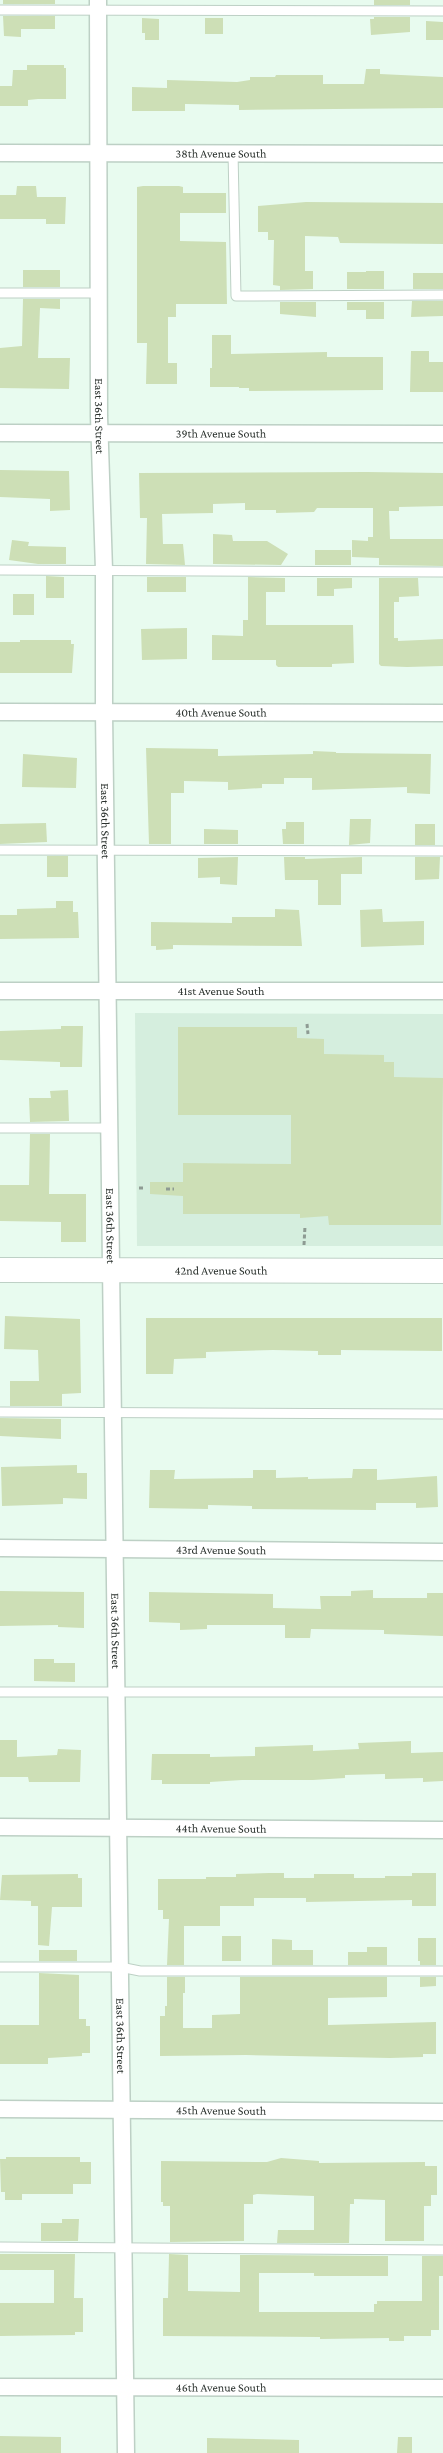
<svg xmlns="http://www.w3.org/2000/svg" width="443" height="2453" viewBox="0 0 443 2453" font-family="'Crimson Pro',serif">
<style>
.built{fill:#d5eede}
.building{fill:#cddfb6}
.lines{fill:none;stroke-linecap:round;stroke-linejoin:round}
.lane-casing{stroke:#bdd0c5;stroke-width:11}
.street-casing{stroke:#bdd0c5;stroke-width:19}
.secondary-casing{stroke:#bdd0c5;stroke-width:26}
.path{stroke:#8e9b93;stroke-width:3;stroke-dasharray:4 2.5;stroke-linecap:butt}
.lane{stroke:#fff;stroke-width:9}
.street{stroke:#fff;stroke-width:16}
.secondary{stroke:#fff;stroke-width:24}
.labels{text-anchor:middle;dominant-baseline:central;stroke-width:4.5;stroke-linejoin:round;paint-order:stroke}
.street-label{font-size:12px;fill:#2a312d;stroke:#e8fbef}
</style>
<rect width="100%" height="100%" fill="#e8fbef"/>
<polygon class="built" points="135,1013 443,1014 443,1246 137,1246"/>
<g class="building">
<rect x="3" y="0" width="52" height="4"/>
<rect x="374" y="0" width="36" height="5"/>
<polygon points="3,16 55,16 55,29 21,29 21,37 4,36"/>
<polygon points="374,17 410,17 410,32 371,35 370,19 374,19"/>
<polygon points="142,18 159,19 159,40 145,40 145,33 142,33"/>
<rect x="205" y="18" width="18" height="16"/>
<polygon points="426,21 443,22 443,40 426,40"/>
<polygon points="27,65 64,65 64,68 66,68 66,99 38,99 28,100 28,106 0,106 0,86 12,86 13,70 27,70"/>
<polygon points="366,69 380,69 380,74 443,77 443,108 239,110 239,105 185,104 185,111 132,111 132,87 167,88 167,80 237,82 250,80 250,77 275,77 276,75 323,75 323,84 364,84"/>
<polygon points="17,186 36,186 37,197 66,197 65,224 46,224 46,219 0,219 0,195 16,195"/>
<polygon points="143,186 179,186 183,187 183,193 226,193 226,213 180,213 180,241 226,242 227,304 176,304 176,317 168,317 168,363 177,363 177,384 146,384 147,343 137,343 137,187"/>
<polygon points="306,202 443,203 443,244 340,243 338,237 305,236 305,271 313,271 313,289 280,290 280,286 273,285 274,240 268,240 268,232 258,232 258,206"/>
<rect x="23" y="270" width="37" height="17"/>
<polygon points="366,271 384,271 384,289 347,289 347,272 366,272"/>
<rect x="413" y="273" width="30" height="16"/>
<polygon points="23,299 60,299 60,309 40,308 38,358 70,358 69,389 0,388 0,348 22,346"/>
<polygon points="412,301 443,301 443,316 411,317"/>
<polygon points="280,302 316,302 316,317 280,314"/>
<polygon points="347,302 384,302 384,319 366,319 366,310 347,310"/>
<polygon points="212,335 231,335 231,354 327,352 327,357 383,357 383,390 249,391 249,388 239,388 239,387 210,387 210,368 212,368"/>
<polygon points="411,351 429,351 429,362 443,362 443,392 410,392"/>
<polygon points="0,470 69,471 70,510 50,511 50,499 0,497"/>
<polygon points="366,472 443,473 443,506 399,507 399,511 389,511 390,539 443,539 443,566 379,565 379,558 352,557 352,540 368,541 368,537 373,537 373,508 317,508 314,512 276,513 276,510 245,510 245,503 213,504 213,513 162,514 163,544 183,544 185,565 146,564 147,518 140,518 139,473"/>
<polygon points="213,534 232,535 233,541 267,541 288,554 281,565 213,564"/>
<polygon points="12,540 29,542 28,546 66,547 66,564 38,564 9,560"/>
<rect x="315" y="550" width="36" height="15"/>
<polygon points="46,576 64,577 64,598 46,598"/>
<rect x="147" y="577" width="39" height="15"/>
<polygon points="248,577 285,578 285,592 266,592 266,625 353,625 354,663 332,664 332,667 278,667 276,665 276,660 212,660 212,635 243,636 243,620 248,620"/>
<polygon points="317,578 352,578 352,588 334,589 334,596 317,596"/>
<polygon points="379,578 418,578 419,596 399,597 399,602 394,602 394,638 398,638 398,641 443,639 443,666 407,667 381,666 379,664"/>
<rect x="13" y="594" width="21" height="21"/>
<polygon points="187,628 187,659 142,660 141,629"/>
<polygon points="20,640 71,640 71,644 74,644 72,673 0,673 0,642 20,642"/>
<polygon points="146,748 218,749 218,756 313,754 313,751 336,752 336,753 431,754 430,794 407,793 407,787 312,790 312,778 284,778 284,784 262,784 262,788 228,790 228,782 184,781 184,793 171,793 171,844 149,844"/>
<polygon points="23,754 77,758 76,788 22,787"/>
<polygon points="350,819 371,819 370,843 349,845"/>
<polygon points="286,822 304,822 304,844 283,844 282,829 286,829"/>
<polygon points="46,823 47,842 0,844 0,824"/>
<rect x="415" y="824" width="20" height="21"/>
<polygon points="204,829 238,830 238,844 204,844"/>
<rect x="47" y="856" width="21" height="21"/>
<polygon points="238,857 237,885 220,884 220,877 198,878 198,858"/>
<polygon points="284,857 305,857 305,859 362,857 362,874 341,874 341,905 318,905 318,880 285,880"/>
<polygon points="415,857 440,857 439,879 415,880"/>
<polygon points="56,901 73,901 73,912 78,912 79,938 0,939 0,915 17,915 17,909 56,908"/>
<polygon points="275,909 299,910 302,946 173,945 173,949 156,950 156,946 151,946 151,922 232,923 232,917 275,917"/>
<polygon points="382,909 383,922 424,921 424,945 361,947 360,910"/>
<polygon points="61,1026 83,1026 82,1067 60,1067 60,1062 0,1060 0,1031 61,1029"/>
<polygon points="178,1027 297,1027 297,1038 324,1039 324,1054 384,1055 384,1062 394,1062 394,1077 443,1078 441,1225 329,1225 328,1216 300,1218 300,1214 183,1214 183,1196 150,1194 150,1182 183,1182 183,1163 291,1164 291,1115 178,1115"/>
<polygon points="68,1090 69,1121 30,1122 29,1098 51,1098 50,1091"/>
<polygon points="30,1134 50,1134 49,1194 86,1194 86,1242 61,1242 61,1222 0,1221 0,1185 29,1185"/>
<polygon points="5,1316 80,1319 81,1393 62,1394 62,1406 10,1406 10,1381 39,1381 38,1350 4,1349"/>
<polygon points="146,1318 442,1318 442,1351 341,1350 341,1355 318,1355 318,1351 273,1350 206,1352 206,1358 174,1359 173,1374 146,1374"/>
<polygon points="0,1418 61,1419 61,1439 0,1436"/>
<polygon points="77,1465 77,1473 87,1473 87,1499 63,1498 63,1504 2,1506 1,1467"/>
<polygon points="353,1469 377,1469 377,1480 437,1476 438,1507 416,1508 416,1503 376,1503 376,1510 252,1509 252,1506 208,1505 208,1509 149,1508 150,1470 175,1470 174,1479 253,1478 253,1470 276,1470 276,1478 308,1477 308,1479 352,1478"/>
<polygon points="373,1590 373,1598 427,1598 427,1593 443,1593 443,1636 384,1634 384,1630 311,1629 310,1638 285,1638 285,1625 207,1625 207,1629 180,1630 180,1623 149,1622 149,1592 273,1594 273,1608 321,1609 320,1596 351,1596 351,1591"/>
<polygon points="0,1591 84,1592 84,1628 58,1627 58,1625 0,1626"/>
<polygon points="34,1659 54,1659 54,1663 75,1663 75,1682 34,1681"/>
<polygon points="0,1740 17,1740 17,1757 57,1755 58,1749 81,1750 80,1782 29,1782 28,1777 0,1777"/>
<polygon points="411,1741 411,1753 443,1752 443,1781 423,1782 423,1778 385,1779 385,1774 345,1775 345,1778 313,1780 242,1780 210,1782 210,1784 162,1784 162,1780 151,1780 152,1754 210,1754 210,1757 255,1756 255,1747 313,1745 313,1751 359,1749 358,1743"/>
<polygon points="269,1873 284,1873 284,1878 314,1878 314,1874 354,1874 354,1878 385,1878 385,1876 412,1876 412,1873 436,1873 436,1906 412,1906 412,1900 306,1902 306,1898 254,1898 254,1906 220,1906 220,1926 184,1926 184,1965 167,1965 169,1919 163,1919 163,1910 158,1910 158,1879 206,1879 206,1877 236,1877 236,1874"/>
<polygon points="78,1874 78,1878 82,1878 82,1907 52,1907 49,1946 38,1945 38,1906 31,1906 31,1901 0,1900 2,1875"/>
<rect x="222" y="1936" width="19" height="25"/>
<polygon points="418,1938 436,1938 436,1965 420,1965 420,1961 418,1961"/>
<polygon points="272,1939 292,1940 292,1950 313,1950 313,1965 272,1965"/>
<polygon points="367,1947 387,1947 387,1965 348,1965 348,1952 367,1952"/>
<rect x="39" y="1950" width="38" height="11"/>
<polygon points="39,1973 79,1975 79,2019 86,2019 86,2026 90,2026 90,2053 82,2053 82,2056 48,2058 48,2064 0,2064 0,2025 39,2025"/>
<polygon points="167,1977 185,1977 185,1993 183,1993 183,2028 212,2028 212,2015 240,2014 240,1977 387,1977 387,1997 328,1998 328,2025 436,2022 436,2054 423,2054 423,2057 390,2058 246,2055 160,2056 160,2016 165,2016 165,2006 167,2006"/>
<polygon points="420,1977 436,1977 436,1986 420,1987"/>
<polygon points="6,2157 80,2157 80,2162 91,2162 91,2184 73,2184 73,2194 22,2194 22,2200 5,2200 5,2192 1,2192 0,2159 6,2159"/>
<polygon points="281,2158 319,2161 319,2163 425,2162 425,2166 437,2166 437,2195 431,2195 431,2206 424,2206 424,2241 385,2241 385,2200 354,2199 354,2204 350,2204 349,2243 277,2243 278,2230 314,2230 314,2196 257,2194 253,2195 253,2204 244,2204 244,2241 170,2242 170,2206 163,2206 163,2202 161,2202 161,2161 267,2162"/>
<polygon points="62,2219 79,2219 78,2241 41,2241 41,2223 62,2223"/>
<polygon points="0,2254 75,2254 74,2298 83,2298 83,2332 75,2332 75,2335 0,2336 0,2303 54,2303 54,2270 0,2270"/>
<polygon points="169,2254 188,2255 188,2291 240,2292 240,2255 388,2256 388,2276 314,2276 314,2273 259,2273 259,2312 374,2312 374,2304 377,2304 377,2301 422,2301 422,2256 443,2256 443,2276 439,2276 439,2330 431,2330 431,2336 404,2336 404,2341 389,2341 389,2338 320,2339 320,2337 163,2336 163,2298 168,2298"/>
<polygon points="0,2436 61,2437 61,2453 0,2453"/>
<polygon points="398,2437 412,2437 412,2453 397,2453"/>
<polygon points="207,2438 299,2440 299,2453 207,2453"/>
</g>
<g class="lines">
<defs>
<g id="lane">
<polyline points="0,10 443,11"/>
<polyline points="233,152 236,296 443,295"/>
<polyline points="0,293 98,293"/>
<polyline points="0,570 443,572"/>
<polyline points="0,850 443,851"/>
<polyline points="0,1128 109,1128"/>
<polyline points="0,1412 443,1414"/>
<polyline points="0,1692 443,1692"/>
<polyline points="0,1967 120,1967 140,1971 443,1971"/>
<polyline points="0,2247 443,2250"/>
</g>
<g id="street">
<path id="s1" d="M 98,0 L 99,416 L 104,570 L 104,712 L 126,2453"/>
<path id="s2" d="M 0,153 L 443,154"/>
<path id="s3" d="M 0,433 L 443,434"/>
<path id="s4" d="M 0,712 L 443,713"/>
<path id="s5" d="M 0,991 L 443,991"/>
<path id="s6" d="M 0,1548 L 443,1552"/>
<path id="s7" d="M 0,1827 L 443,1830"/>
<path id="s8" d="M 0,2109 L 443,2112"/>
<path id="s9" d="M 0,2387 L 443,2388"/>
</g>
<g id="secondary">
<path id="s10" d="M 0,1270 L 443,1271"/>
</g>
</defs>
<use href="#lane" class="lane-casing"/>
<use href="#street" class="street-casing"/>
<use href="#secondary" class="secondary-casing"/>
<g class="path">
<polyline points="307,1024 308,1034"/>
<polyline points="139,1188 144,1188"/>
<polyline points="166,1189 174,1189"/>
<polyline points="304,1245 305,1226"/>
</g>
<use href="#lane" class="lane"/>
<use href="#street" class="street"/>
<use href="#secondary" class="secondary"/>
</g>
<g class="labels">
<g class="street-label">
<text stroke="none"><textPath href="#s2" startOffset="221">38th Avenue South</textPath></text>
<text stroke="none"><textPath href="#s1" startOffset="416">East 36th Street</textPath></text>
<text stroke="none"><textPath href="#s3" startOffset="221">39th Avenue South</textPath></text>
<text stroke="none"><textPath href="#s4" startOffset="221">40th Avenue South</textPath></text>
<text stroke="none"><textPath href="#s1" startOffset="821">East 36th Street</textPath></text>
<text stroke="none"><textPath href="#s5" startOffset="221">41st Avenue South</textPath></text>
<text stroke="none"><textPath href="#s1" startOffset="1226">East 36th Street</textPath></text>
<text stroke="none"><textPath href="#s10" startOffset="221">42nd Avenue South</textPath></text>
<text stroke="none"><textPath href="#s6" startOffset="221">43rd Avenue South</textPath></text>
<text stroke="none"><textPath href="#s1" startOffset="1631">East 36th Street</textPath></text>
<text stroke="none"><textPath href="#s7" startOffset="221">44th Avenue South</textPath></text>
<text stroke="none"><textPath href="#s1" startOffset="2036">East 36th Street</textPath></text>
<text stroke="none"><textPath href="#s8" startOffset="221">45th Avenue South</textPath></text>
<text stroke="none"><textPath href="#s9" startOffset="221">46th Avenue South</textPath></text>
</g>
</g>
</svg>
